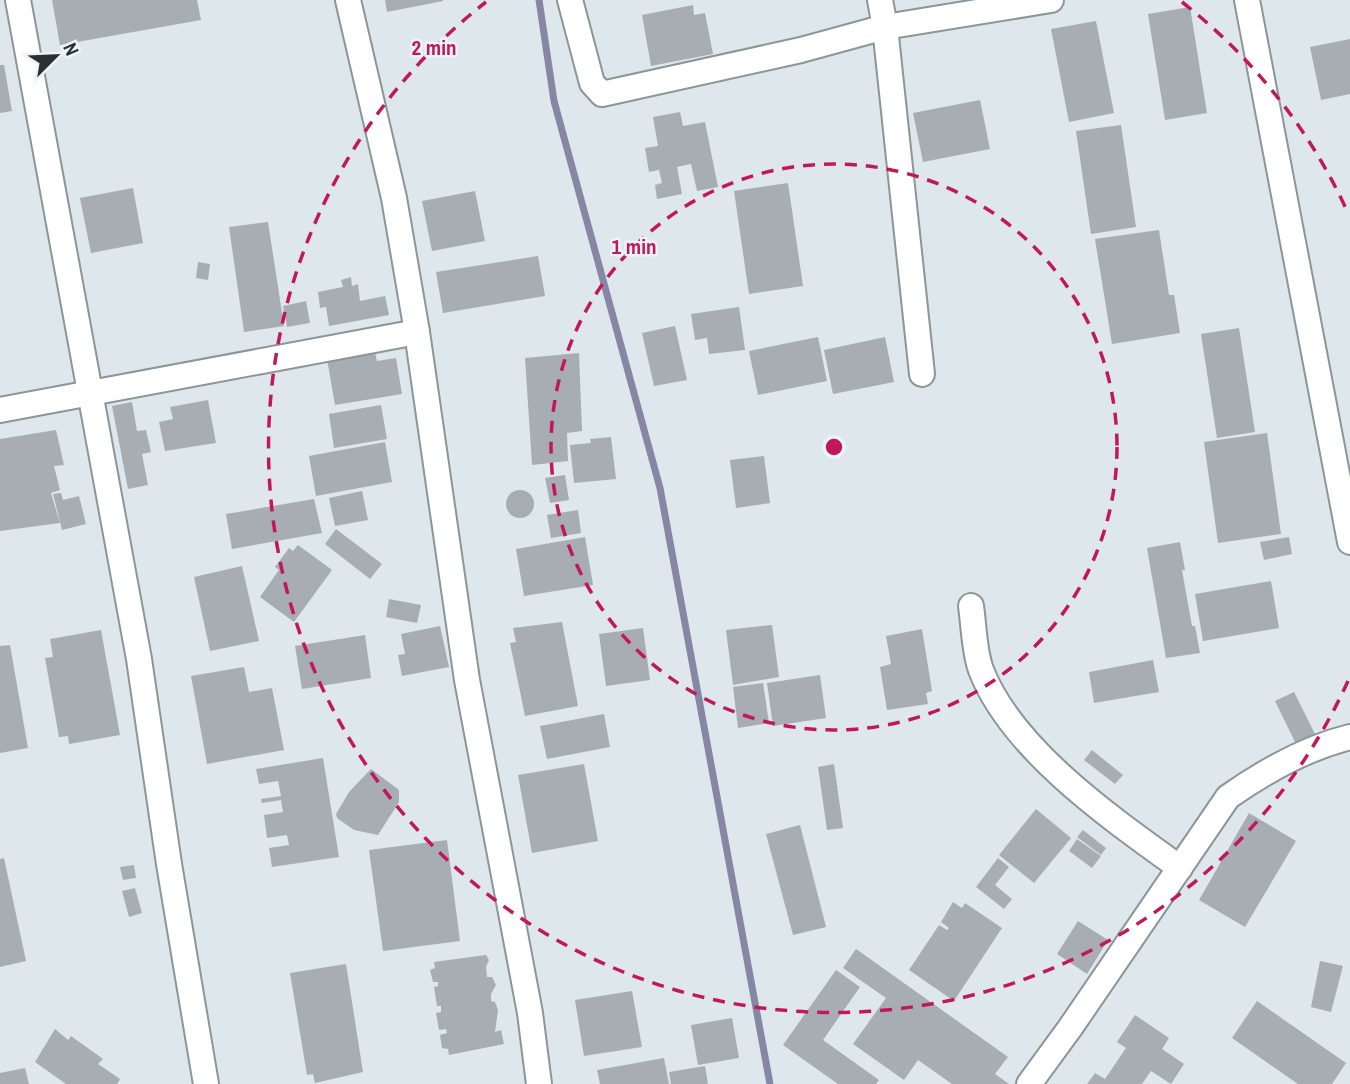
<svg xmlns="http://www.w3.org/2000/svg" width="1350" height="1084" viewBox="0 0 1350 1084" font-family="'Archivo Narrow',sans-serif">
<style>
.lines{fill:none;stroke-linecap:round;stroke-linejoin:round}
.stream{stroke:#8786a4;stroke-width:7}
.building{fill:#a8adb4}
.street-casing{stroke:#8c9599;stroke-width:28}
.street{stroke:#fff;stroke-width:24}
.ring{fill:none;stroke:#c2185b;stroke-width:3.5;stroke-dasharray:12 9}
.centre{fill:#c2185b;stroke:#ebf4f9;stroke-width:3.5}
.ring-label{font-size:21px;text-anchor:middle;font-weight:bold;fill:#c2185b;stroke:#ebf4f9;stroke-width:5;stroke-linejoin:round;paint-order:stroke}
</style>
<rect width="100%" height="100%" fill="#dee7eb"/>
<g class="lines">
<polyline class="stream" points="539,0 554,101 660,488 770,1084"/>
</g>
<g class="building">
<polygon points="52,0 197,0 201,20 60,45"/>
<polygon points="385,0 443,0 443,1 387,12"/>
<polygon points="693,5 694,15 705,13 713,54 651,66 642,15"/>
<polygon points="1190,7 1207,113 1165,120 1148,14"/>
<polygon points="1096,21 1114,113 1069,122 1051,29"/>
<polygon points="1350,39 1350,94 1321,100 1310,47"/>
<polygon points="0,65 4,65 12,111 0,113"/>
<polygon points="980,100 990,149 923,162 913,113"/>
<polygon points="680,112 683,126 705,122 718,187 697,191 691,164 677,167 682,194 657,199 655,185 662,183 659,170 649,172 645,148 658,146 653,117"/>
<polygon points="1121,125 1136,227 1091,234 1076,131"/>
<polygon points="788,183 803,286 749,294 734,191"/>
<polygon points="133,188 143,243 91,253 80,198"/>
<polygon points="475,191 485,241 432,251 422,201"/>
<polygon points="268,222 284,326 244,332 229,227"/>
<polygon points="1159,230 1169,295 1174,295 1180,333 1112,344 1095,239"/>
<polygon points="538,256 545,296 443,313 436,272"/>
<polygon points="198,262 210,264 208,280 196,278"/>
<polygon points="351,277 352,286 358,284 360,301 385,296 389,315 329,326 326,307 320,308 318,292 343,287 341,280"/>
<polygon points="306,301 310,323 287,327 283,306"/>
<polygon points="739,307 745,350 709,354 707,338 695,340 691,314"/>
<polygon points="675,326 687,380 654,386 642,333"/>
<polygon points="1239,328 1255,432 1217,438 1201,334"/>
<polygon points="818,337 827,381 758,395 749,351"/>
<polygon points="885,337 894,382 833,394 824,350"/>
<polygon points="375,352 377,361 396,358 402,394 335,405 327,359"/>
<polygon points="579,353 582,431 567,433 568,461 532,465 525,358"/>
<polygon points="208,400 216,443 165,451 159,422 173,419 170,407"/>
<polygon points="132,402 137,431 146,430 151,452 142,454 148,485 128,489 112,406"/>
<polygon points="381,405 387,439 334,448 329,414"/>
<polygon points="56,430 64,465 54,466 60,490 51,493 60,523 0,531 0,439"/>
<polygon points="1267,433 1281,534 1218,543 1204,442"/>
<polygon points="611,437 616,479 574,483 570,445 591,443 590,439"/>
<polygon points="385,442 392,482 316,496 309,456"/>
<polygon points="764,456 770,503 736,508 730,460"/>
<polygon points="565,475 569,500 550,503 545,478"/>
<circle cx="520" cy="504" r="14"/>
<polygon points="362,491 368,520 335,526 329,498"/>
<polygon points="61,493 63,500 79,496 86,524 62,530 53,494"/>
<polygon points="314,499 322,533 232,549 226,514"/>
<polygon points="578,510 581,533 551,538 547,515"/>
<polygon points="336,529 382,564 370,579 325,544"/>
<polygon points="585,537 593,585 524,596 516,549"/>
<polygon points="1289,537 1292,554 1264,560 1260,542"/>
<polygon points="1180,542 1185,570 1182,570 1192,626 1195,626 1200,653 1166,658 1147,548"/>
<polygon points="298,545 332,570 294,622 260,597 279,570 275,567 289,548 293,551"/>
<polygon points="242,566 259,641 210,651 194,577"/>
<polygon points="1271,581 1279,628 1203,641 1195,594"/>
<polygon points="389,599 421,605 417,623 386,617"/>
<polygon points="562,622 578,706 525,716 510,643 516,642 513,628"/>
<polygon points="772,625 779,677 733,685 726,630"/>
<polygon points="440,626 449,667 402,676 398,655 405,654 401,634"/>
<polygon points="643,628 650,680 606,686 599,634"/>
<polygon points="922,629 932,691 926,693 928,704 887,710 880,667 891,664 886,636"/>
<polygon points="101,630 120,735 69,744 68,736 59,737 45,658 53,657 50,639"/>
<polygon points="365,635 371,678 302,689 295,646"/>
<polygon points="10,645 28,748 0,753 0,646"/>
<polygon points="1153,660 1159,692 1094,703 1089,672"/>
<polygon points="244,667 249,692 272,688 284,750 207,764 191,676"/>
<polygon points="820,675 826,718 773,726 767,683"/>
<polygon points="763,683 769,723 738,728 733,687"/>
<polygon points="1294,692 1315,734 1296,744 1275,701"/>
<polygon points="604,714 610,747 547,759 540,726"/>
<polygon points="1092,750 1123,775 1115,784 1084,760"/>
<polygon points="323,758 339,857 272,867 269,848 289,845 287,835 267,838 264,815 283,812 281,800 262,803 261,799 281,796 278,781 259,784 256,769"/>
<polygon points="584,764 598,841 532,853 518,775"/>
<polygon points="834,764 843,828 827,830 818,767"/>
<polygon points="371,769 399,790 399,802 378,835 354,830 337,818 336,814 349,792"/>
<polygon points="1036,809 1071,838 1034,883 999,855"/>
<polygon points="1249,813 1296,841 1245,927 1199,900"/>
<polygon points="800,825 826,927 793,935 766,834"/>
<polygon points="1083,830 1106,848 1101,855 1077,837"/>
<polygon points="1077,839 1101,856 1092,868 1069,851"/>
<polygon points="447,840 460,941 383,951 369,850"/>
<polygon points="4,858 26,961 0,967 0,859"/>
<polygon points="998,858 1009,867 995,885 1012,899 1004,909 976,887"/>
<polygon points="134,865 136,878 123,880 120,867"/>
<polygon points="135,888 142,913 129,917 122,891"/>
<polygon points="953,902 962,908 965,903 1002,928 954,1001 909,970 939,925 947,930 949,928 941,922"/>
<polygon points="1078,921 1108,940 1087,974 1057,954"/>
<polygon points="856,949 1008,1057 995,1074 1009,1084 952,1084 918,1060 904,1080 853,1044 886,998 843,968"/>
<polygon points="486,955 489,960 486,967 487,977 492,977 496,985 491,994 491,1001 495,1002 498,1010 495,1032 501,1030 504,1044 449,1055 448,1049 442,1048 440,1035 447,1033 446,1029 439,1030 436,1013 441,1012 441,1006 437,1006 434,987 438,986 438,982 433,982 430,970 435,968 434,962"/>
<polygon points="1320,961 1343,966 1331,1012 1311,1007"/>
<polygon points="346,964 363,1072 315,1083 313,1074 307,1075 290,973"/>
<polygon points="836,970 860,987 823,1040 879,1080 876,1084 838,1084 783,1045"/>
<polygon points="632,991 642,1047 584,1056 575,1000"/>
<polygon points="1257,1001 1346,1063 1332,1084 1298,1084 1232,1038"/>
<polygon points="1135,1015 1169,1038 1162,1049 1184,1064 1171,1084 1151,1071 1142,1084 1087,1084 1095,1073 1105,1079 1126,1048 1117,1042"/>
<polygon points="732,1018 739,1058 698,1065 691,1025"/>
<polygon points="55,1029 68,1040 71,1036 103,1059 98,1064 120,1079 117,1084 66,1084 35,1062"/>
<polygon points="664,1058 669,1084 600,1084 597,1070"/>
<polygon points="705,1066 708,1084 671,1084 669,1072"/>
<polygon points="25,1068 29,1084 0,1084 0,1073"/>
</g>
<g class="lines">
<defs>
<g id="street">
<polyline points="18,0 139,659 169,864 206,1084"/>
<polyline points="348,0 394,198 417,332 467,680 530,1013 539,1084"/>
<polyline points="570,0 592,83 602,94 801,50 885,27 1051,0"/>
<polyline points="880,0 885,27 922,374"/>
<polyline points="1247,0 1350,542"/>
<polyline points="0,410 417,332"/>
<path d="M 971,606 C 974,627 974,651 981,670 C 1012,750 1112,819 1180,868"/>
<path d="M 1029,1084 L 1070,1028 L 1228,797 C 1265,771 1306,748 1350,737"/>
</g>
</defs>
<use href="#street" class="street-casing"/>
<use href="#street" class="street"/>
</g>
<g class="ring">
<circle cx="834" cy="447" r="283"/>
<path d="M1348 681A565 565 0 1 1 486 2M1182 2A565 565 0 0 1 1348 213"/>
</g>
<circle cx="834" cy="447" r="10" class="centre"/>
<g class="ring-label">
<text x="434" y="55">2 min</text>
<text x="634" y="254">1 min</text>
</g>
<g transform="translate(56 56) rotate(66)" stroke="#ebf4f9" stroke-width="5" paint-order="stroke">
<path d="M0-5L12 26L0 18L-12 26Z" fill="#2d3032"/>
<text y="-10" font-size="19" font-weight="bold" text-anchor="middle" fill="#2d3032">N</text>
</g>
</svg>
